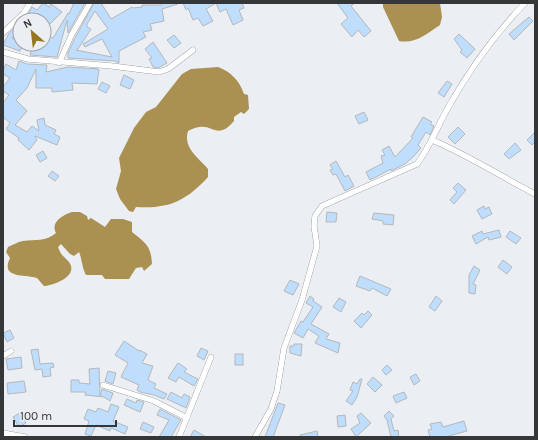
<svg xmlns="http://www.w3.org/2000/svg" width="538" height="440" viewBox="0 0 538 440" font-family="Karla,sans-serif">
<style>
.water{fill:#ab9151}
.building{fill:#bfddfc;stroke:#b5b8bb;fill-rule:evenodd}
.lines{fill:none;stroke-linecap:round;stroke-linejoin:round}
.street-casing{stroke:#797b7e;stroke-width:6}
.street{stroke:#fff;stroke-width:5.5}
</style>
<rect width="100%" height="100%" fill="#ebeef2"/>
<g class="water">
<path d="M 383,3 L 440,3 L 442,17 L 440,25 C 426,34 416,44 399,41 L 383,7 Z"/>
<path d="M 218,67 C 231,72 239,80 244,94 L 248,95 L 249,109 L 244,114 L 241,112 L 234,117 L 234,121 C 214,144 213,117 188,131 C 183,148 198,157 208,169 L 208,177 C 186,201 169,209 136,207 L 133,212 L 129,211 L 120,199 L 116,189 L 121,171 L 119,158 L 134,128 L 146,112 L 156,107 L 182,74 L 191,69 Z"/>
<path d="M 72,212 L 80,212 L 87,216 L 88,220 L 91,218 L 105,227 L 111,219 L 123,219 L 132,222 L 132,232 C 146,243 151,246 152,264 L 144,271 L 142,267 L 136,268 L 129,279 L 105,279 L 102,275 L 86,275 C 82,268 82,259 79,252 L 74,256 L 70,254 L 61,244 L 58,247 C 62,257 63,255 69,262 C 79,276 54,285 44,286 L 37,278 C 25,274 0,279 10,258 L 6,252 L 8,247 C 13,245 17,242 23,241 C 35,239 46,242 56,233 C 50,222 63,215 72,212 Z"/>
</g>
<g class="building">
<polygon points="43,3 49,7 51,4 62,12 44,30 44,20 38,20 28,14 32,7 37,10"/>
<polygon points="74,3 85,3 68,33 67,20 57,57 30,55 33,45 41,47 44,44 47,35 53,38 68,13 69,14"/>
<path d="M 94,3 L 101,3 L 111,19 L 132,7 L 133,8 L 142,7 L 142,5 L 162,5 L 162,3 L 178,3 L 178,4 L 162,9 L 164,21 L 150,24 L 152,30 L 143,32 L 146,37 L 119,51 L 119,63 L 115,61 L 68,58 L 68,53 L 75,38 ZM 95,11 L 108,29 L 83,44 L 85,47 L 102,39 L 112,57 L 76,50 L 78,49 L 91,29 L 87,27 L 87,24 Z"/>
<polygon points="183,3 242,3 244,8 239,10 243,20 233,25 226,9 220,12 216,3 206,9 213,21 203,26 198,18 193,20 188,8 186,10"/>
<polygon points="337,3 355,3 351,6 371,31 364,37 358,30 352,37 341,24 348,18"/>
<polygon points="529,17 533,21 514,40 509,34"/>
<polygon points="18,25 20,29 12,38 20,42 20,44 23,44 20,51 3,45 9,33"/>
<polygon points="459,34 475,49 467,58 460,52 462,50 454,39"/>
<polygon points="174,35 181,43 174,48 167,40"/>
<polygon points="153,42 167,63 158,68 153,67 149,59 152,58 145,49"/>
<polygon points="19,61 27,64 47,65 46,72 68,67 99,69 97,84 72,83 73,90 52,92 52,88 36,88 36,69 27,88 16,100 27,111 15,125 27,132 32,126 39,131 37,120 44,118 45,125 56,130 54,134 60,137 57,145 35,136 37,140 29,150 18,140 19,138 6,129 10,123 3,117 3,103 9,95 3,91 3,87 10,78 3,74 3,70 6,64 16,70"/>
<polygon points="124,75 134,80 130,89 120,85"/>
<polygon points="447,81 452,84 444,97 438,93"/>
<polygon points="102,82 110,86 106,93 98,89"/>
<polygon points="364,112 368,120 359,124 355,116"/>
<polygon points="423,117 432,122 430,124 434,126 430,135 426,132 418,145 421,148 414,156 405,164 391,171 391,169 370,180 366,172 383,163 381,156 385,155 382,150 389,146 395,157 413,138 411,137"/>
<polygon points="458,127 465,134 455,144 448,137"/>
<polygon points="535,132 535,142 532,145 527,140"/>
<polygon points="515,143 521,150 509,159 504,154"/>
<polygon points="43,151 47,158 40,162 36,155"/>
<polygon points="336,161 345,177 348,175 354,186 345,191 336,174 333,175 330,170 333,169 330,165"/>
<polygon points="52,171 59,176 55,181 48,176"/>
<polygon points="458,183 466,190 454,204 450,200 457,192 453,188"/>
<polygon points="484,206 485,209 489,207 492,214 482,219 477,210"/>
<polygon points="327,212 337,213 336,222 326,222"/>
<polygon points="374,213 394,215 393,225 383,224 383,221 372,219"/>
<polygon points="499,230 501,237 489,240 488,237 476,244 472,236 482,231 483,234"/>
<polygon points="510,231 521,238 516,244 506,237"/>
<polygon points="503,260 512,267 507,274 498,267"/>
<polygon points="474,266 480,270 473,284 476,285 475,294 469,293 469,275"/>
<polygon points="360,276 391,289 387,296 372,288 370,291 356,286"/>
<polygon points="290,280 299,284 293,295 284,291"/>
<polygon points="310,296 314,299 313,301 322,307 311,324 329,334 326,339 340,343 338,353 315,343 319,336 308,329 303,338 294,333 301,321 303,322 313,307 306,303"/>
<polygon points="436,296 442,301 435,311 429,307"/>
<polygon points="339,298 346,302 341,312 333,307"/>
<polygon points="368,311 372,315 361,328 354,321 362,313 364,315"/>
<polygon points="10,330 14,338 7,342 3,333"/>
<polygon points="124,341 139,351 139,350 147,354 142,363 153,366 148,380 156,384 154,388 167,394 164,399 154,395 140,392 137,390 139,385 121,377 128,363 115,355"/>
<polygon points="294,344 302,344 301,356 290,353 290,346 294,346"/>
<polygon points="201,348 208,351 204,360 197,356"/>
<polygon points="38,349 40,364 53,363 54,367 50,368 51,376 43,377 42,369 35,370 31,350"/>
<rect x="235" y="354" width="8" height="11"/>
<polygon points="21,357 22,368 8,370 6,359"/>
<polygon points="178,363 187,369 184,372 198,379 194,386 179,377 176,382 168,378"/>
<polygon points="387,365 392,370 386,375 382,370"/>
<polygon points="99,368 100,396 102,389 113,393 110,401 104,397 85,395 86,392 71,392 71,380 79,380 79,383 90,384 89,369"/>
<polygon points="108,371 116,373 113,384 105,381"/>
<polygon points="416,374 420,381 414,385 410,377"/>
<polygon points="373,377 382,385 375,392 367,384"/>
<polygon points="360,379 362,379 357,397 352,405 346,401 353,391 350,390 353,382 357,384"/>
<polygon points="24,381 26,392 8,394 7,383"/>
<polygon points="171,392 182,398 184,394 190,397 186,408 167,399"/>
<polygon points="404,392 407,398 396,403 393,396"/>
<polygon points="127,399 136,403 137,400 144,402 140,412 124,405"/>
<polygon points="278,403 285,405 273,437 265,437"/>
<polygon points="111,404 119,407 113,421 128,427 125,434 111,428 110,431 96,425 91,436 85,434 89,421 84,419 88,409 96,412 98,408 108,412"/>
<polygon points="160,409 181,420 171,437 159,437 169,420 157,415"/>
<polygon points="389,411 394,416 391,419 394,431 398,430 399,437 391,437 387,420 384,416"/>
<polygon points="20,413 26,423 19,427 13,417"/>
<polygon points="361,413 371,423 356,437 351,429 360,423 357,416"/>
<polygon points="345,415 346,426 338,427 337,416"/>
<polygon points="464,421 467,431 445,437 430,437 428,430 432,429 430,424 441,422 443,427"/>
<polygon points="143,422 154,427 151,433 140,429"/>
<polygon points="194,430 206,437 190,437"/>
<polygon points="317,431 318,437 300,437 300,435"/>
</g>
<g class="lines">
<defs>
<g id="street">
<polyline points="3,33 24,13 30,3"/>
<polyline points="3,52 28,59 112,66 159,72 168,69 193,50"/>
<polyline points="59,63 71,36 90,3"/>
<path d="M 432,140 C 468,155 500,176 535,194"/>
<polyline points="3,356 11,351"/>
<polyline points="103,385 154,401 187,418"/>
<polyline points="3,433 25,437"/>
<polyline points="179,437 211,357"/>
<path d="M 255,437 L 271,409 L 277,391 L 284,348 L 302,300 L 317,246 L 314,226 L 315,216 L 322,206 L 417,164 C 430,147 438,125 449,106 C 470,69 495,34 525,3"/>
</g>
</defs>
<use href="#street" class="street-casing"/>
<use href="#street" class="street"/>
</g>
<rect width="538" height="440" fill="none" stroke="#353638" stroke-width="8"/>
<g transform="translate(32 32) rotate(332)"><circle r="19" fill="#ebeef2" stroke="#a2a4a8"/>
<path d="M0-3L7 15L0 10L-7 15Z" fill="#96771f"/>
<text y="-6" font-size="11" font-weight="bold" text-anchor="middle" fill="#353638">N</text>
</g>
<path d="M14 420v6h102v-6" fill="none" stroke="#353638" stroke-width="2"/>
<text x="20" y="420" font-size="12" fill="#353638" stroke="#ebeef2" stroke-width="3" paint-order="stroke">100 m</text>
</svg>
